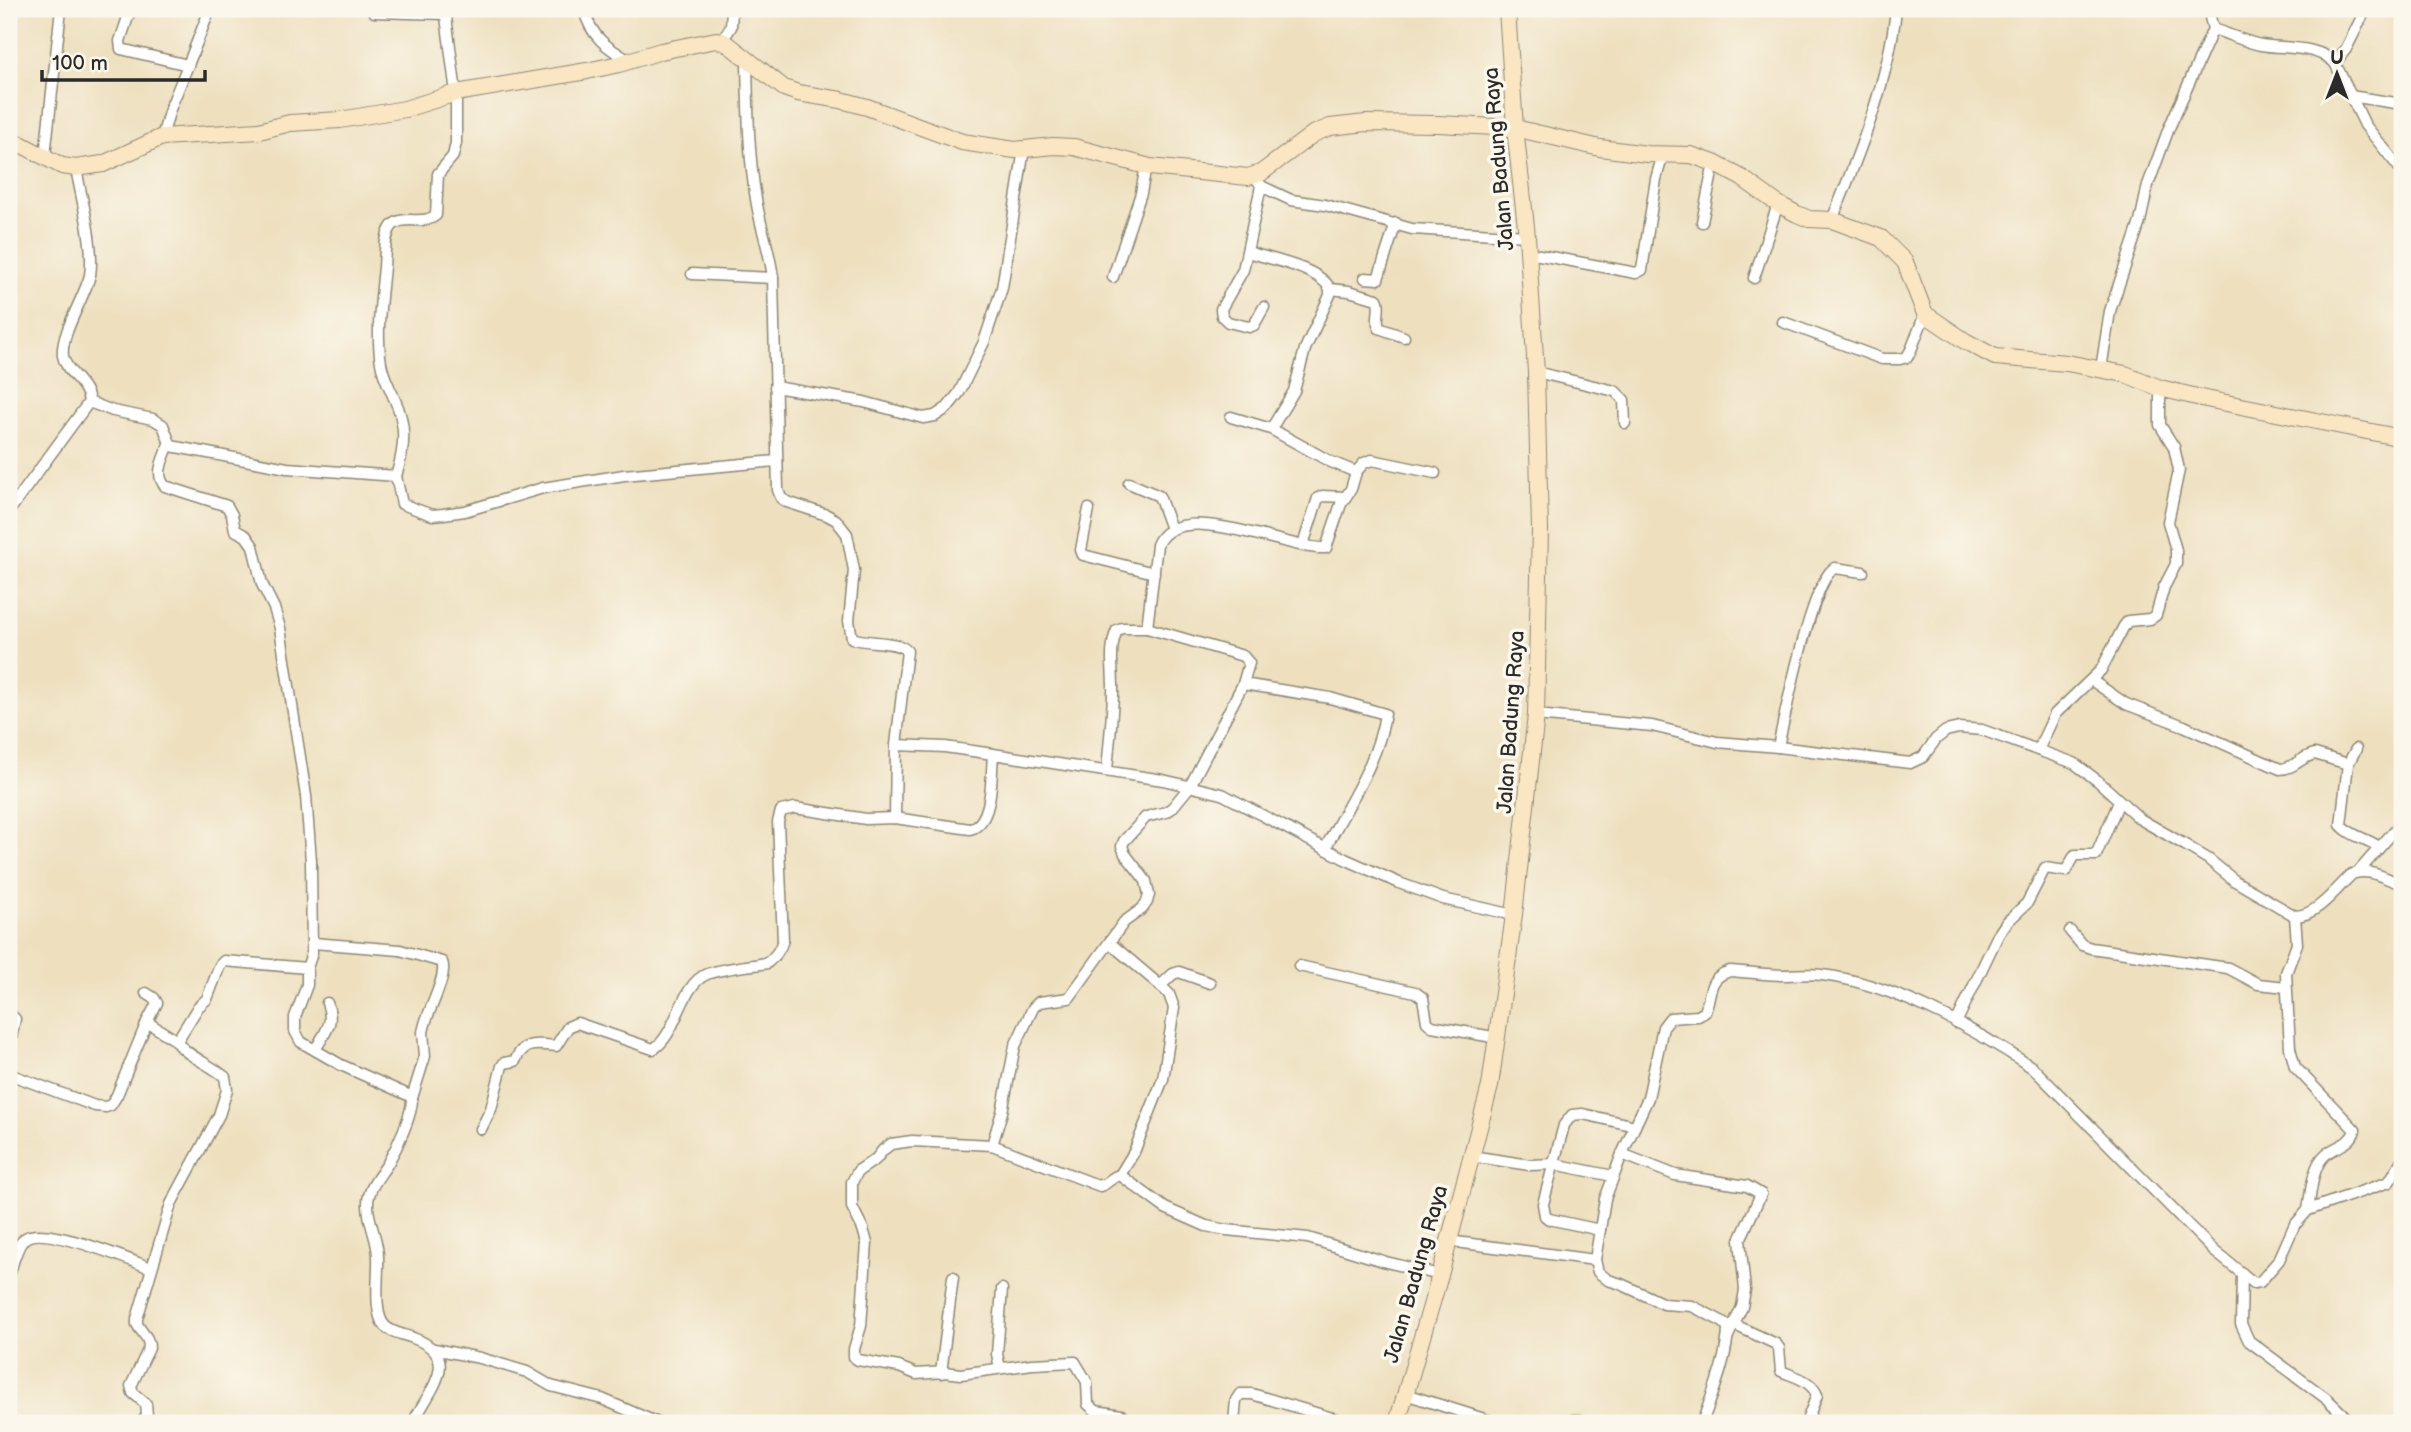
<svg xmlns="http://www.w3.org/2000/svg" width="2411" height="1432" viewBox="0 0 2411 1432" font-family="'Balsamiq Sans',sans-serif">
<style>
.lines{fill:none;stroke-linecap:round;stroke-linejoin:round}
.street-casing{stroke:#8c8675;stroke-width:13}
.secondary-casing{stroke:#8c8675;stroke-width:18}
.street{stroke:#fff;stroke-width:10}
.secondary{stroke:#fbe6c3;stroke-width:16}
.labels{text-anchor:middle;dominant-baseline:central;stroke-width:7;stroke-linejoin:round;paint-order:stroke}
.street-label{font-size:21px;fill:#2b2b2b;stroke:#fbf7ec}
</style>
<rect width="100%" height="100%" fill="#fbf7ec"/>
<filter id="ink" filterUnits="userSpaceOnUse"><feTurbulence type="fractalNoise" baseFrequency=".0143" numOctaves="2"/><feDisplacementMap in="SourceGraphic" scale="14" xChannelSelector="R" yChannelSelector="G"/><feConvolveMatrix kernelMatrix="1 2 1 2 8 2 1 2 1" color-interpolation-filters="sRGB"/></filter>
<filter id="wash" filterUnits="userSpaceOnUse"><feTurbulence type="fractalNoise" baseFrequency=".00686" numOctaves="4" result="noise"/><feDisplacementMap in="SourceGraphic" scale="28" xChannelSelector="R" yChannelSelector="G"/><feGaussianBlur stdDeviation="1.57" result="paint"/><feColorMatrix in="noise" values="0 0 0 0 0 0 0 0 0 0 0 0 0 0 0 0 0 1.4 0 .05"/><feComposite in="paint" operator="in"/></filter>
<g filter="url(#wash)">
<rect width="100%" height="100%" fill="#eee0bf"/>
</g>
<g filter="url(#ink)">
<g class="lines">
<defs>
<g id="street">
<polyline points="127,9 129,14 120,41 121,49 188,65 170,109 162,137"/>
<polyline points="372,9 374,12 445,14"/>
<path d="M 584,9 C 590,36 607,48 630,61"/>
<path d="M 2208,9 L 2213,29 C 2229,34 2245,42 2261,45 C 2285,49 2317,45 2335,63 L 2365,125 L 2402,171"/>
<polyline points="722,41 731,27 732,9"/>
<path d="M 747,60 C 748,106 748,153 756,199 C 760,226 770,251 773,278 L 778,490 L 781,498 L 787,502 L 827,515 L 836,520 L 847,534 L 854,570 L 849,621 L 852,638 C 867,644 898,640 907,651 L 896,745 L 895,818"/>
<polyline points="2335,63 2346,49 2366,9"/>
<polyline points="188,65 210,9"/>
<polyline points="2350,96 2402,104"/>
<polyline points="45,156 61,9"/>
<polyline points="1255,175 1261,186 1291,200 1325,205 1412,229 1527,236"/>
<polyline points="1261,186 1243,270 1221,309 1222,316 1228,322 1249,327 1254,325 1264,307"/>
<path d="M 1832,220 C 1859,154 1889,80 1896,9"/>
<polyline points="1702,222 1714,163"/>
<path d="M 1248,252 C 1269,259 1320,268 1330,289 L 1330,295 L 1305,349 L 1294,391 L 1271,429"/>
<polyline points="1529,253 1636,273 1642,270 1656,179 1663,154"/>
<polyline points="692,274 773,278"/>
<polyline points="1113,277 1141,193 1146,166"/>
<polyline points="1365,278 1378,279 1396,223"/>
<polyline points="1754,278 1778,204"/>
<path d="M 1330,289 L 1349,291 L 1377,299 C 1382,308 1375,318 1379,328 L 1404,337"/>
<polyline points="1783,322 1882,359 1900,359 1907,357 1911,350 1925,314"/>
<polyline points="2101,369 2110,311 2140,222 2148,185 2169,128 2213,29"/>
<polyline points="1536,372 1615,391 1624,400 1625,423"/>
<polyline points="775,387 864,402 923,418 935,416 947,408 959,393 984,342 1002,288 1024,149"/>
<polyline points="89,402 113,411 153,419 163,425 171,446 287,468 396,476 402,504 432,515 443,514 465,511 543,488 624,475 776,461"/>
<path d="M 169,444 C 164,458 154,474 165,486 L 227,506 L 232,515 L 235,530 L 246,536 L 253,546 L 262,584 L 274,608 L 280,628 L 306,796 L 311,861 L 312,953 L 307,968 L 307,985 L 295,1017 L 295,1031 L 301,1042 L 341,1065 L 408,1095 L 412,1098 C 413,1114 396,1149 388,1163 C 380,1176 367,1189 368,1205 C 368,1223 378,1239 378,1257 C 379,1274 373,1312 384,1325 C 390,1333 404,1334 413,1338 C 465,1357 428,1391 413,1423"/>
<polyline points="1356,472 1364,463 1372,460 1435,473"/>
<path d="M 396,476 C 405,448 407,425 394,398 C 389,386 383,376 381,363 C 376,332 381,299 384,267 C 385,255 384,236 392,226 C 402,214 424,226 436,215 L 438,174 L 453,156 L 456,143 L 456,93 L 445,9"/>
<polyline points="1129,483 1159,496 1171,529"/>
<polyline points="1089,509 1081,550 1083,555 1154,573"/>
<path d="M 9,511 L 89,402 C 88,383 66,374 63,356 C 60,334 85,297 90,275 C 95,247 81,197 76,168"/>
<polyline points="1303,545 1318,498 1322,496 1345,497"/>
<path d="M 1147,628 L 1243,656 L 1249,663 L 1243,684 L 1330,698 L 1385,714 C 1378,763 1347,805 1325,849"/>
<path d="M 2091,680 L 2126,704 L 2184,726 L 2280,769 C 2294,769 2302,756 2315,754 L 2348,764"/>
<path d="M 1536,715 L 1652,726 L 1717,742 L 1778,747 L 1910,763 L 1923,757 L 1936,739 L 1946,731 L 1959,728 L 1982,730 L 2074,763 L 2098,781 L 2140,819 L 2185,845 L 2208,859 L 2235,881 L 2295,916 C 2317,916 2337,888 2352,874 C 2369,867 2385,879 2402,884"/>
<polyline points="896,745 945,747 993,754"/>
<path d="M 1778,747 C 1784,719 1813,576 1835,568 L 1863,572"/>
<path d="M 2356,749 L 2348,764 L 2341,825 C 2349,835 2368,839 2379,847"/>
<polyline points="2038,750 2055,714 2101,670 2124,626 2128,621 2150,619 2156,615 2164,587 2176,564 2176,550 2168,522 2179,470 2174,447 2160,425 2160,388"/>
<path d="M 1107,771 C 1109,746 1112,720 1113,695 C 1114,674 1108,650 1117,630 L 1122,628 L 1147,628 L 1157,545 C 1177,496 1288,551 1326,548 L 1341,504 L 1351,489 L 1356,472 L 1331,462 L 1271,429 L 1231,417"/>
<polyline points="2359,871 2402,822"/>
<path d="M 2295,916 L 2297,944 L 2286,973 L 2290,1048 L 2295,1067 L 2355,1130 C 2351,1145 2335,1146 2325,1155 C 2312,1167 2311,1193 2308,1210"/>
<polyline points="2070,931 2082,945 2091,948 2228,968 2258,984 2286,987"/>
<path d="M 313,943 L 400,950 L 442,962 C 448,975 429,1009 425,1024 L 423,1032 L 425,1056 L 412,1098"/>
<polyline points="1110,943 1163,988 1169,994 1174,1008 1163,1079 1134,1152 1120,1175"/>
<polyline points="1299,966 1415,992 1423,998 1427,1022 1432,1026 1498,1038"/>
<polyline points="1160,986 1173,974 1179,972 1210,983"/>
<polyline points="146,993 154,998 157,1003 147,1022"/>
<polyline points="9,1013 15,1019 9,1048"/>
<polyline points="1956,1023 1998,935 2007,922 2027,903 2045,868 2066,871 2075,855 2096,855 2119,802"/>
<path d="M 315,1050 C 325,1032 335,1024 327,1003"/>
<polyline points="9,1074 95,1106 106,1107 111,1105 117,1095 147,1022 177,1041"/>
<path d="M 481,1129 L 491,1109 L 502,1066 L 504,1063 L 515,1061 C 523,1041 537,1044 556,1046 L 568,1027 L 577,1023 L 653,1049 C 677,1036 680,985 707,974 C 723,968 749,966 767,963 C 776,956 780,950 783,940 L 778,822 L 781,811 L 795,808 L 866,819 L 895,818 L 970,829 C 994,823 991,774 993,754 L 1163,780 L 1222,794 L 1345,859 L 1399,883 L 1443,899 L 1514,915"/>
<polyline points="992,1145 1002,1112 1015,1046 1033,1008 1039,1002 1069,998 1124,922 1142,909 1147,902 1149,895 1146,881 1125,854 1122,846 1124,841 1146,817 1166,812 1172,808 1190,786 1243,684"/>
<polyline points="1622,1154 1675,1175 1747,1186 1761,1194 1740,1240 1745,1290 1742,1307 1728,1336"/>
<polyline points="1471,1156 1530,1165 1554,1164 1613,1176"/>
<polyline points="1600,1230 1549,1219 1545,1216 1543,1204 1564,1125 1572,1115 1583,1114 1635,1126"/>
<polyline points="1448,1241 1595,1260"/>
<polyline points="2242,1273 2241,1324 2249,1341 2327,1399 2352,1423"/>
<path d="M 9,1275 C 13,1264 17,1242 27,1237 C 47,1226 127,1259 151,1268"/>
<path d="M 1735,1325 L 1776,1344 L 1779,1348 L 1781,1371 C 1795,1377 1811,1380 1817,1395 L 1806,1423"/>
<polyline points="434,1349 480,1358 527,1372 551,1386 602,1399 658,1423"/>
<polyline points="1000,1368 997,1354 1002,1289"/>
<polyline points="941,1373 953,1277"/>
<polyline points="1405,1394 1497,1423"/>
<path d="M 142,1423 L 147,1415 L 146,1404 L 133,1393 L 131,1386 L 149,1348 C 149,1336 142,1334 137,1324 L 137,1319 L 171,1204 L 219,1115 L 227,1090 L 225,1077 C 212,1065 184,1055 177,1041 L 198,1007 L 207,999 L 220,965 L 224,961 L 307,968"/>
<path d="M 1127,1423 L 1121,1415 L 1096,1411 L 1088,1404 L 1087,1382 L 1075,1362 L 1032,1364 L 961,1374 L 945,1372 L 916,1374 L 899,1367 L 858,1360 L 854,1357 L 854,1349 L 861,1326 L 867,1243 L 863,1229 L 852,1207 L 852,1182 L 858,1171 L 876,1159 L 883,1150 L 891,1144 L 912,1141 L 992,1145 L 1100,1186 C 1108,1184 1112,1176 1120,1175 L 1165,1208 L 1206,1226 L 1226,1230 L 1308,1238 L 1386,1262 L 1440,1275"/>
<polyline points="1234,1423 1236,1400 1240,1394 1252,1394 1349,1423"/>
<path d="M 1567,1423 C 1574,1417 1581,1421 1589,1423"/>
<path d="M 1702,1423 C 1712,1395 1728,1357 1728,1327 L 1723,1322 L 1692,1306 L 1664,1304 L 1621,1284 L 1608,1280 L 1598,1272 L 1595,1260 L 1605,1199 L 1622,1154 L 1648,1098 L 1663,1027 L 1670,1018 L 1698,1016 L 1705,1012 C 1712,992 1707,978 1730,971 C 1748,972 1766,975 1784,975 C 1796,975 1809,973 1822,975 C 1891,983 1975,1029 2033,1068 L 2214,1251 L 2254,1283 L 2260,1282 L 2279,1260 L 2294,1226 L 2308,1210 L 2389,1182 L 2402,1160"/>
</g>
<g id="secondary">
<polyline points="9,138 62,166 76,168 103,164 162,137 259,131 290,123 340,120 405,109 456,93 587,71 619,64 661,51 716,40 722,41 729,45 784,88 798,93 841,100 867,107 962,142 1015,150 1053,146 1074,147 1150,167 1248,177 1261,173 1313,134 1330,127 1366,123 1438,124 1515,128 1600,148 1647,154 1691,155 1714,163 1742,178 1778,204 1797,214 1809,219 1832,220 1881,238 1905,262 1925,314 1965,341 1995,357 2067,363 2125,374 2160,388 2201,398 2402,438"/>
<polyline points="1397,1423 1440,1275 1490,1086 1514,915 1536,715 1540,529 1536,372 1527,236 1515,128 1507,9"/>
</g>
</defs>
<use href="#street" class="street-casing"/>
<use href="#secondary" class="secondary-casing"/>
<use href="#street" class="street"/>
<use href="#secondary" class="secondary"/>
</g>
</g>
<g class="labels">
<g class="street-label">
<text transform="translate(1499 159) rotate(-95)">Jalan Badung Raya</text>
<text transform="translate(1511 722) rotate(-86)">Jalan Badung Raya</text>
<text transform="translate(1416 1274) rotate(-74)">Jalan Badung Raya</text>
</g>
</g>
<rect width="2411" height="1432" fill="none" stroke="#fbf7ec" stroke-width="35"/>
<g transform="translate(2337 74)" stroke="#fbf7ec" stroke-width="5" paint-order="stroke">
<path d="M0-5L12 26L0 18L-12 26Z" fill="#2b2b2b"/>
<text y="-10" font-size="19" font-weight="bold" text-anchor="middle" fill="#2b2b2b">U</text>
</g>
<path d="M42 70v10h163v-10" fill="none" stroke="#2b2b2b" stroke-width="3.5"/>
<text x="52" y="70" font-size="21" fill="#2b2b2b" stroke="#fbf7ec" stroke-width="5" paint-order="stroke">100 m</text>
</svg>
